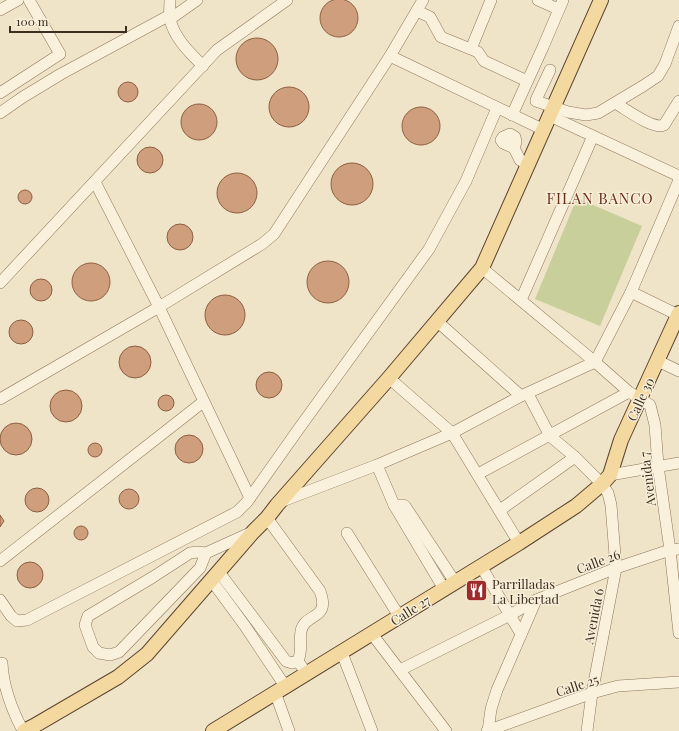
<svg xmlns="http://www.w3.org/2000/svg" width="679" height="731" viewBox="0 0 679 731" font-family="'Playfair Display',serif">
<style>
.green{fill:#c9cf9b}
.building{fill:#cf9f7d;stroke:#8d5f41}
.lines{fill:none;stroke-linecap:round;stroke-linejoin:round}
.minor-casing{stroke:#8d765c;stroke-width:12}
.major-casing{stroke:#5b4430;stroke-width:16}
.minor{stroke:#faf1dc;stroke-width:11}
.major{stroke:#f3d9a0;stroke-width:14}
.labels{text-anchor:middle;dominant-baseline:central;stroke-width:3;stroke-linejoin:round;paint-order:stroke}
.street-label{font-size:13px;fill:#3d2e20;stroke:#f7eed8}
.poi-label{font-size:13px;fill:#3d2e20;stroke:#f7eed8;text-anchor:start}
.quarter-label{font-size:15px;letter-spacing:1px;fill:#6b2e1e;stroke:#f7eed8}
</style>
<rect width="100%" height="100%" fill="#f0e4c8"/>
<polygon class="green" points="577,198 642,226 600,326 535,299"/>
<g class="building">
<circle cx="339" cy="18" r="19"/>
<circle cx="257" cy="59" r="21"/>
<circle cx="128" cy="92" r="10"/>
<circle cx="289" cy="107" r="20"/>
<circle cx="199" cy="122" r="18"/>
<circle cx="421" cy="126" r="19"/>
<circle cx="150" cy="160" r="13"/>
<circle cx="352" cy="184" r="21"/>
<circle cx="237" cy="193" r="20"/>
<circle cx="25" cy="197" r="7"/>
<circle cx="180" cy="237" r="13"/>
<circle cx="328" cy="282" r="21"/>
<circle cx="91" cy="282" r="19"/>
<circle cx="41" cy="290" r="11"/>
<circle cx="225" cy="315" r="20"/>
<circle cx="21" cy="332" r="12"/>
<circle cx="135" cy="362" r="16"/>
<circle cx="269" cy="385" r="13"/>
<circle cx="66" cy="406" r="16"/>
<circle cx="166" cy="403" r="8"/>
<circle cx="16" cy="439" r="16"/>
<circle cx="189" cy="449" r="14"/>
<circle cx="95" cy="450" r="7"/>
<circle cx="37" cy="500" r="12"/>
<circle cx="129" cy="499" r="10"/>
<polygon points="0,515 4,521 0,527"/>
<circle cx="81" cy="533" r="7"/>
<circle cx="30" cy="575" r="13"/>
</g>
<g class="lines">
<defs>
<g id="minor">
<path d="M 170,0 C 170,6 169,13 170,19 C 174,38 190,53 203,66"/>
<polyline points="538,0 558,9"/>
<polyline points="0,10 18,0"/>
<polyline points="417,11 430,17 441,37 478,52 484,61 527,81"/>
<polyline points="170,19 197,0"/>
<polyline points="471,49 491,0"/>
<polyline points="390,56 544,130"/>
<polyline points="550,70 536,100 536,101 568,112 586,115 598,113 643,86 658,76 665,64 679,26"/>
<polyline points="0,93 60,54 29,0"/>
<path d="M 615,103 C 626,109 653,130 664,125 L 679,101"/>
<polyline points="0,113 23,97 61,74 170,15"/>
<polyline points="512,115 543,47 563,0"/>
<polyline points="550,116 679,176"/>
<polyline points="514,148 503,143 501,140 503,137 510,134 515,137 516,142 514,148 520,160 527,164"/>
<polyline points="95,182 159,307 250,498"/>
<polyline points="482,268 595,362 629,392 650,405 655,425 658,466 670,550 679,633"/>
<polyline points="0,283 217,50 287,0"/>
<polyline points="631,292 678,315"/>
<polyline points="521,300 593,136"/>
<polyline points="438,322 521,396"/>
<polyline points="658,361 679,371"/>
<polyline points="389,378 452,433 519,543"/>
<polyline points="528,394 550,436 575,457 602,484 608,493 611,505 616,568 592,693 587,731"/>
<polyline points="0,399 159,307 262,244 274,234 390,56 423,0"/>
<polyline points="377,465 394,505 444,589"/>
<polyline points="478,474 629,392"/>
<polyline points="610,475 679,463"/>
<polyline points="280,502 377,465 452,433 521,396 595,362 631,292 679,180"/>
<polyline points="394,505 403,505 405,506 455,582"/>
<polyline points="500,510 575,457"/>
<path d="M 267,518 L 320,591 C 331,621 305,612 301,631 C 299,642 303,649 298,661"/>
<polyline points="347,533 399,616"/>
<polyline points="206,553 200,568 119,652 110,655 99,653 93,647 85,625 88,616 153,577 190,553 197,552 206,553 250,533"/>
<polyline points="0,561 203,402"/>
<polyline points="481,566 521,634"/>
<polyline points="219,572 286,661 292,663 298,661 302,667"/>
<polyline points="212,581 245,626 285,686"/>
<polyline points="0,600 11,616 17,621 27,620 237,512 247,502 300,427 429,249 466,181 497,108"/>
<polyline points="372,634 446,731"/>
<polyline points="342,653 372,731"/>
<path d="M 2,663 C 3,687 12,710 23,731"/>
<polyline points="400,670 510,615 536,600 616,568 670,550 679,549"/>
<polyline points="275,692 289,731"/>
<polyline points="487,731 592,693 618,686 679,682"/>
<polyline points="488,731 491,709 497,690 536,600"/>
</g>
<g id="major">
<polyline points="24,731 34,726 118,677 147,654 253,532 267,518 277,505 389,378 482,268 601,0"/>
<polyline points="213,731 519,543 576,506 602,484 610,475 621,440 679,313"/>
</g>
</defs>
<use href="#minor" class="minor-casing"/>
<use href="#major" class="major-casing"/>
<use href="#minor" class="minor"/>
<use href="#major" class="major"/>
</g>
<defs>
<symbol id="restaurant-square" viewBox="-11 -11 22 22"><rect x="-9" y="-9" width="18" height="18" rx="4" fill="#9e2a2b" stroke="#f7eed8"/><path d="M-5-6h1v4h1v-4h1v4h1v-4h1v5L-1.5 .5V6h-2V.5L-5-1ZM5-6V6H3V1.5H1.5Q1.5-4 5-6Z" fill="#fff"/></symbol>
</defs>
<g fill-rule="evenodd">
<use href="#restaurant-square" x="464" y="578" width="25" height="25"/>
</g>
<g class="labels">
<g class="street-label">
<text transform="translate(640 399) rotate(-65)">Calle 30</text>
<text transform="translate(647 479) rotate(-97)">Avenida 7</text>
<text transform="translate(598 561) rotate(-21)">Calle 26</text>
<text transform="translate(410 610) rotate(-32)">Calle 27</text>
<text transform="translate(593 616) rotate(-79)">Avenida 6</text>
<text transform="translate(577 685) rotate(-18)">Calle 25</text>
</g>
<g class="poi-label">
<text x="492" y="583">Parrilladas<tspan x="492" dy="15">La Libertad</tspan></text>
</g>
<g class="quarter-label">
<text x="600" y="198">FILAN BANCO</text>
</g>
</g>
<path d="M10 26v6h116v-6" fill="none" stroke="#3d2e20" stroke-width="2"/>
<text x="16" y="26" font-size="12" fill="#3d2e20" stroke="#f7eed8" stroke-width="3" paint-order="stroke">100 m</text>
</svg>
